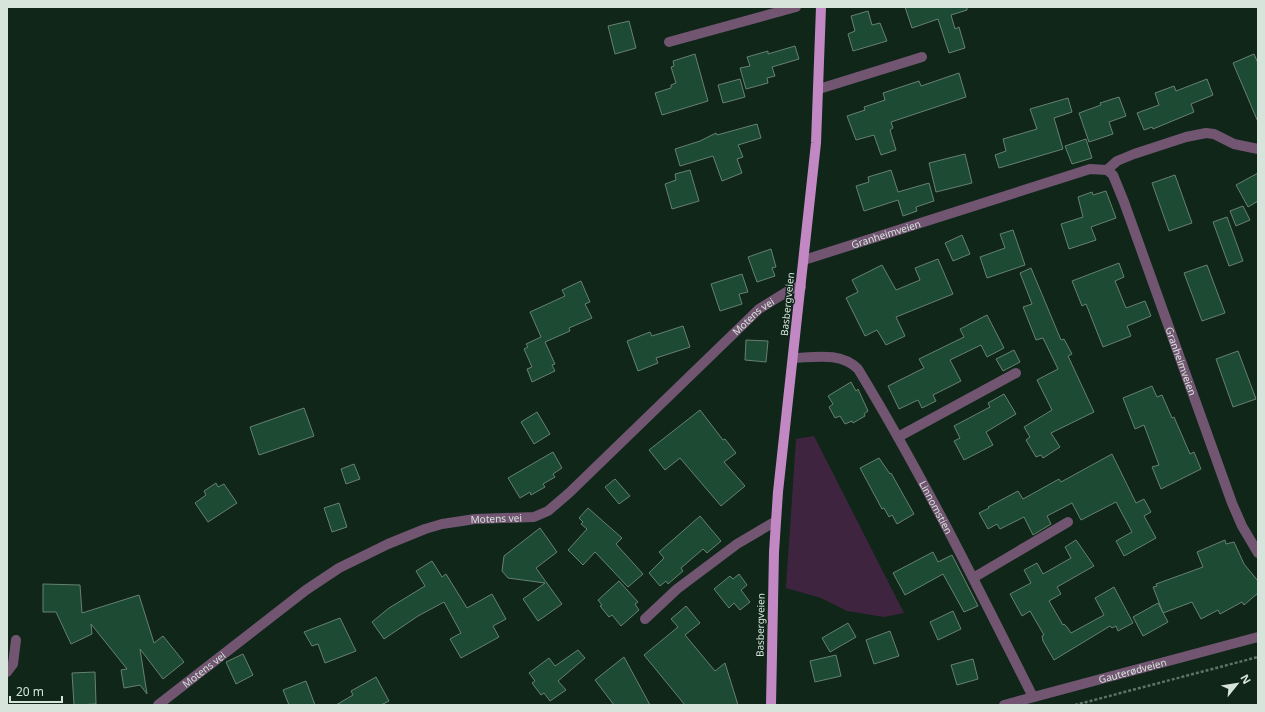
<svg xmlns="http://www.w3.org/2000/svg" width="1265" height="712" viewBox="0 0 1265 712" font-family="'Noto Sans',sans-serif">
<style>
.green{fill:#3f243f}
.building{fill:#1d4a32;stroke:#678170}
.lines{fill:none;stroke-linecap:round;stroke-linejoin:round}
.path{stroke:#5f7267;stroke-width:2.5;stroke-dasharray:3 2;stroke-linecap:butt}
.minor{stroke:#715571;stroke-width:10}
.major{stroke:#c288c3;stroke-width:10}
.labels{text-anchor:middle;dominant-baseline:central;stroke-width:3;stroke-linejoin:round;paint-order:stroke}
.street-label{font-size:10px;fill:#d6e4db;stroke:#0f2619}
</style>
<rect width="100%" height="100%" fill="#0f2619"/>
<polygon class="green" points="814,436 904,613 884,617 847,611 821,598 786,588 796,439"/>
<g class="building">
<polygon points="905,7 967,7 967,10 951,15 955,29 959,27 965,48 949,53 938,19 912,28"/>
<polygon points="868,11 872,25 880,23 887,41 853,51 848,34 855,31 851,16"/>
<polygon points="629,21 636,48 615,54 608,26"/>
<polygon points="795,46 799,59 772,67 775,76 767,78 768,83 746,89 740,68 750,66 747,57 768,51 768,54"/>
<polygon points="695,54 708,101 662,115 655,93 671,88 671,85 676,83 671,67 674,66 673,61"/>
<polygon points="1254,54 1258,63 1258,122 1233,63"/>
<polygon points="959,73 966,97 891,122 893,128 890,130 896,150 881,155 874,135 856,140 847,116 865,110 864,107 885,100 883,93 919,81 921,86"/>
<polygon points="740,79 745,97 723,103 718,85"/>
<polygon points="1207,79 1213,95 1191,104 1194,112 1153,129 1152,127 1144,130 1137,113 1159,105 1155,93 1174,86 1176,91"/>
<polygon points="1119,97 1126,116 1109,122 1113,134 1089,142 1079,113 1101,105 1100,103"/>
<polygon points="1068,98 1072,112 1054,118 1063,149 999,168 995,155 1006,151 1003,139 1037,129 1030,109"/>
<polygon points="757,124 761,138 738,145 743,157 737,159 742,173 722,181 713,156 680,166 675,149 700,141 716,133 717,135"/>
<polygon points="1086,139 1092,158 1072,164 1065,146"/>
<polygon points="965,154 972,183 936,192 929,163"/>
<polygon points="690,170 699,201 672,209 665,184 676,180 675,174"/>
<polygon points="891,170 898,192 929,183 934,201 916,207 917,211 903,216 898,200 864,211 856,186 869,182 868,177"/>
<polygon points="1258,173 1258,201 1248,207 1236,185"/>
<polygon points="1175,175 1192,223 1169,231 1152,183"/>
<polygon points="1106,191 1116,218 1091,227 1096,240 1069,249 1061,224 1083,217 1078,197 1092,192 1093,195"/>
<polygon points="1243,206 1250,220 1236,226 1230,211"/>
<polygon points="1227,217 1243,261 1229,266 1213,222"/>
<polygon points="1013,230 1025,265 987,278 980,257 1005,248 1000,234"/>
<polygon points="962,235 970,254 953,261 945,243"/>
<polygon points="771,249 776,267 772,268 775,276 757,282 748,257"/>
<polygon points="938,259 953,294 896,317 905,336 886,345 877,330 865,336 846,298 858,292 852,280 882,265 896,290 920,280 915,268"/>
<polygon points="1119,263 1124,277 1115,281 1126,308 1145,301 1151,316 1127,326 1131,336 1103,347 1086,304 1082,306 1072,281"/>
<polygon points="1207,265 1225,313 1202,321 1184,273"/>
<polygon points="1031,268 1061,340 1064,339 1072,354 1068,356 1094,412 1051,433 1060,447 1043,458 1041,455 1036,457 1026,440 1030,437 1024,427 1052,410 1037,380 1058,369 1043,338 1036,340 1023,307 1032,304 1020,273"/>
<polygon points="742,274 748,292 739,294 742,304 720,311 711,284"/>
<polygon points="581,281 590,302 585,304 592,318 569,328 570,331 545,342 555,364 552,365 555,371 532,382 527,369 532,367 524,349 528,347 526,344 541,337 530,312 565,296 562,290"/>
<polygon points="987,315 1004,348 987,357 981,345 950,360 961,381 933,395 936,401 922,408 918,400 899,409 888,386 924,368 919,359 964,337 960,329"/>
<polygon points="683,326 690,347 656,358 658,363 638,371 627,341 650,332 652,336"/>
<polygon points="746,340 768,341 766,362 745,360"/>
<polygon points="1014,350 1020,362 1003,371 996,359"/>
<polygon points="1238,351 1256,399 1233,407 1216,359"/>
<polygon points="851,382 856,391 858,389 868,411 864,414 865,416 853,423 852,421 845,424 840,416 835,418 829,407 833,404 828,396"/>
<polygon points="1152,386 1157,397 1162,395 1172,418 1174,417 1190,454 1194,452 1201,469 1161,489 1152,467 1159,465 1144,425 1135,429 1123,398"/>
<polygon points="1004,394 1016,414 986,432 993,445 964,460 954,441 960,438 954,426 990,407 988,403"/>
<polygon points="304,408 314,436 259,455 250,427"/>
<polygon points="700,410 723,440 725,439 736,453 724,462 745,486 721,506 680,458 665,470 649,450"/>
<polygon points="537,412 550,434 534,444 521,422"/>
<polygon points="553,452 562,468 553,474 555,477 543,484 545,487 531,495 530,492 520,498 508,478"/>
<polygon points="1112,454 1136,503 1144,499 1151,512 1144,516 1156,538 1124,556 1116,541 1132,532 1116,502 1081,520 1072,503 1047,516 1051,524 1033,535 1024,517 1000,529 997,524 988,529 979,513 989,508 988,507 1018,491 1023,499 1059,479 1061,482"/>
<polygon points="879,458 890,474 891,473 914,514 897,524 892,515 889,517 884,508 882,509 860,468"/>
<polygon points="354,464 360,479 346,484 341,469"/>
<polygon points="615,479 630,496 619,504 605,487"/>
<polygon points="216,483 218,487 224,484 237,503 208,522 195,503 206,495 204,491"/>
<polygon points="339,503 347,527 332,532 324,508"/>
<polygon points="588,508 622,538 616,544 643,574 628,587 595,552 583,565 568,550 587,529 581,524 583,522 579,518"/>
<polygon points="700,516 721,541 707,553 703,549 681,568 683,571 668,584 666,581 660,586 649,573 664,558 659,552"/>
<polygon points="540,528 557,552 536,568 562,604 538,621 523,599 545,583 508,578 502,571 504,556"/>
<polygon points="1076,540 1094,566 1057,587 1061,594 1049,601 1063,625 1064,624 1067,627 1071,633 1104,615 1095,598 1114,587 1133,623 1118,631 1116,626 1112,628 1110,626 1054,660 1043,641 1042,636 1044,635 1030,611 1022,616 1010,594 1031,583 1024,570 1037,563 1043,574 1071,558 1065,547"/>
<polygon points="1225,540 1226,544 1234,542 1244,564 1258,581 1258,593 1244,605 1242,602 1220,614 1218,610 1201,619 1192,602 1163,613 1153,587 1157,586 1156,584 1203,567 1197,552"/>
<polygon points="933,552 938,562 952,555 978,606 964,612 943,574 905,595 893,573"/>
<polygon points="432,561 442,577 446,574 467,608 492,594 506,619 493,626 499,637 461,658 450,639 461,633 444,602 418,616 384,639 372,622 389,608 425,586 416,571"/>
<polygon points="739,574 747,585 741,590 750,602 740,610 734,603 729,608 714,589 730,576 733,579"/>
<polygon points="619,581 638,602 635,604 639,610 621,626 612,615 609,617 600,606 602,605 598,600"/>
<polygon points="43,584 80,585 82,613 139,595 154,643 163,636 184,662 163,679 140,649 147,694 140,685 124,688 121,670 127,669 91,624 92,634 71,644 56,612 43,612"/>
<polygon points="1158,603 1168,622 1143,636 1133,617"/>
<polygon points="686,606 700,623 685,635 715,671 725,663 738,705 685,705 644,655 678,627 671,619"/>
<polygon points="953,611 961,629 938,640 930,622"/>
<polygon points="340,618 356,651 325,663 318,644 312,646 304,632"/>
<polygon points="848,623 856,637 830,652 822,638"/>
<polygon points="890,631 899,656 874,664 866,640"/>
<polygon points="578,650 585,658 558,681 566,690 550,701 544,693 541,695 532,683 535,681 529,673 549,658 555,666"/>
<polygon points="243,654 253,675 236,684 226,662"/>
<polygon points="836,655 841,676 815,682 810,661"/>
<polygon points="624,657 650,705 614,705 595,680"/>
<polygon points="973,659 978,679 957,685 951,665"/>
<polygon points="95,672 96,704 74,705 72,673"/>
<polygon points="376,677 389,701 381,705 336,705 353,695 351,691"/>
<polygon points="306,681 315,705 289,705 283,690"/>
</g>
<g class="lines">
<polyline class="path" points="1075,705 1258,657"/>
<g class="minor">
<polyline points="669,42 796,7"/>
<polyline points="819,89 922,57"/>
<path id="s1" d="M 1107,170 L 1113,175 L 1124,202 L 1232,503 L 1242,526 L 1258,553"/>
<path id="s2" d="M 804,260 L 1090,169 L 1107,170 L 1117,161 L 1134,154 L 1186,137 L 1206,133 L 1214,134 L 1234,144 L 1258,149"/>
<path id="s3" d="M 794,358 C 816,357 841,352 858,369 C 922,474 977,586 1033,697"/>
<polyline points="898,437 1016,373"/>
<polyline points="973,578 1068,522"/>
<polyline points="645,619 677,589 737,544 776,521"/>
<polyline points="7,672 13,664 16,640"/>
<path id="s4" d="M 158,705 L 306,590 L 339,568 L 388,544 L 425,529 L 442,524 L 475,519 L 534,517 L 548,511 L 569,493 L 759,309 L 793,288 L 801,287"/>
<path id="s5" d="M 1004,705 L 1258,637"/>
</g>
<polyline class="major" points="771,705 774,552 778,492 816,143 821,7"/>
</g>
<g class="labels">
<g class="street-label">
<text stroke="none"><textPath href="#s2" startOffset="86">Granheimveien</textPath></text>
<text transform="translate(787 304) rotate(-84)">Basbergveien</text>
<text stroke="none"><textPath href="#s4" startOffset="730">Motens vei</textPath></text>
<text stroke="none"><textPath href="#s1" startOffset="206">Granheimveien</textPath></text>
<text stroke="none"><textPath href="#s3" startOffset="226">Linnomstien</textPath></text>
<text stroke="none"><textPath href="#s4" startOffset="394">Motens vei</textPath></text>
<text transform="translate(760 625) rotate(-89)">Basbergveien</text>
<text stroke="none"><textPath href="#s4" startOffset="58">Motens vei</textPath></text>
<text stroke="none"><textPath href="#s5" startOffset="133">Gauterødveien</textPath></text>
</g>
</g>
<rect width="1265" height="712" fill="none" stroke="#d6e4db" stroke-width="16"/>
<g transform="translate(1237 684) rotate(60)" stroke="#0f2619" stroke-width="3" paint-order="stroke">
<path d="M0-3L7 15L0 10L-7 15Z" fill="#d6e4db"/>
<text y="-6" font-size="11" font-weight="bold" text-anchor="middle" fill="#d6e4db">N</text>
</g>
<path d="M10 696v6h52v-6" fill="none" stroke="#d6e4db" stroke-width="2"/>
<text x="16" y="696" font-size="12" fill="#d6e4db" stroke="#0f2619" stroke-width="3" paint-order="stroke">20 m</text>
</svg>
